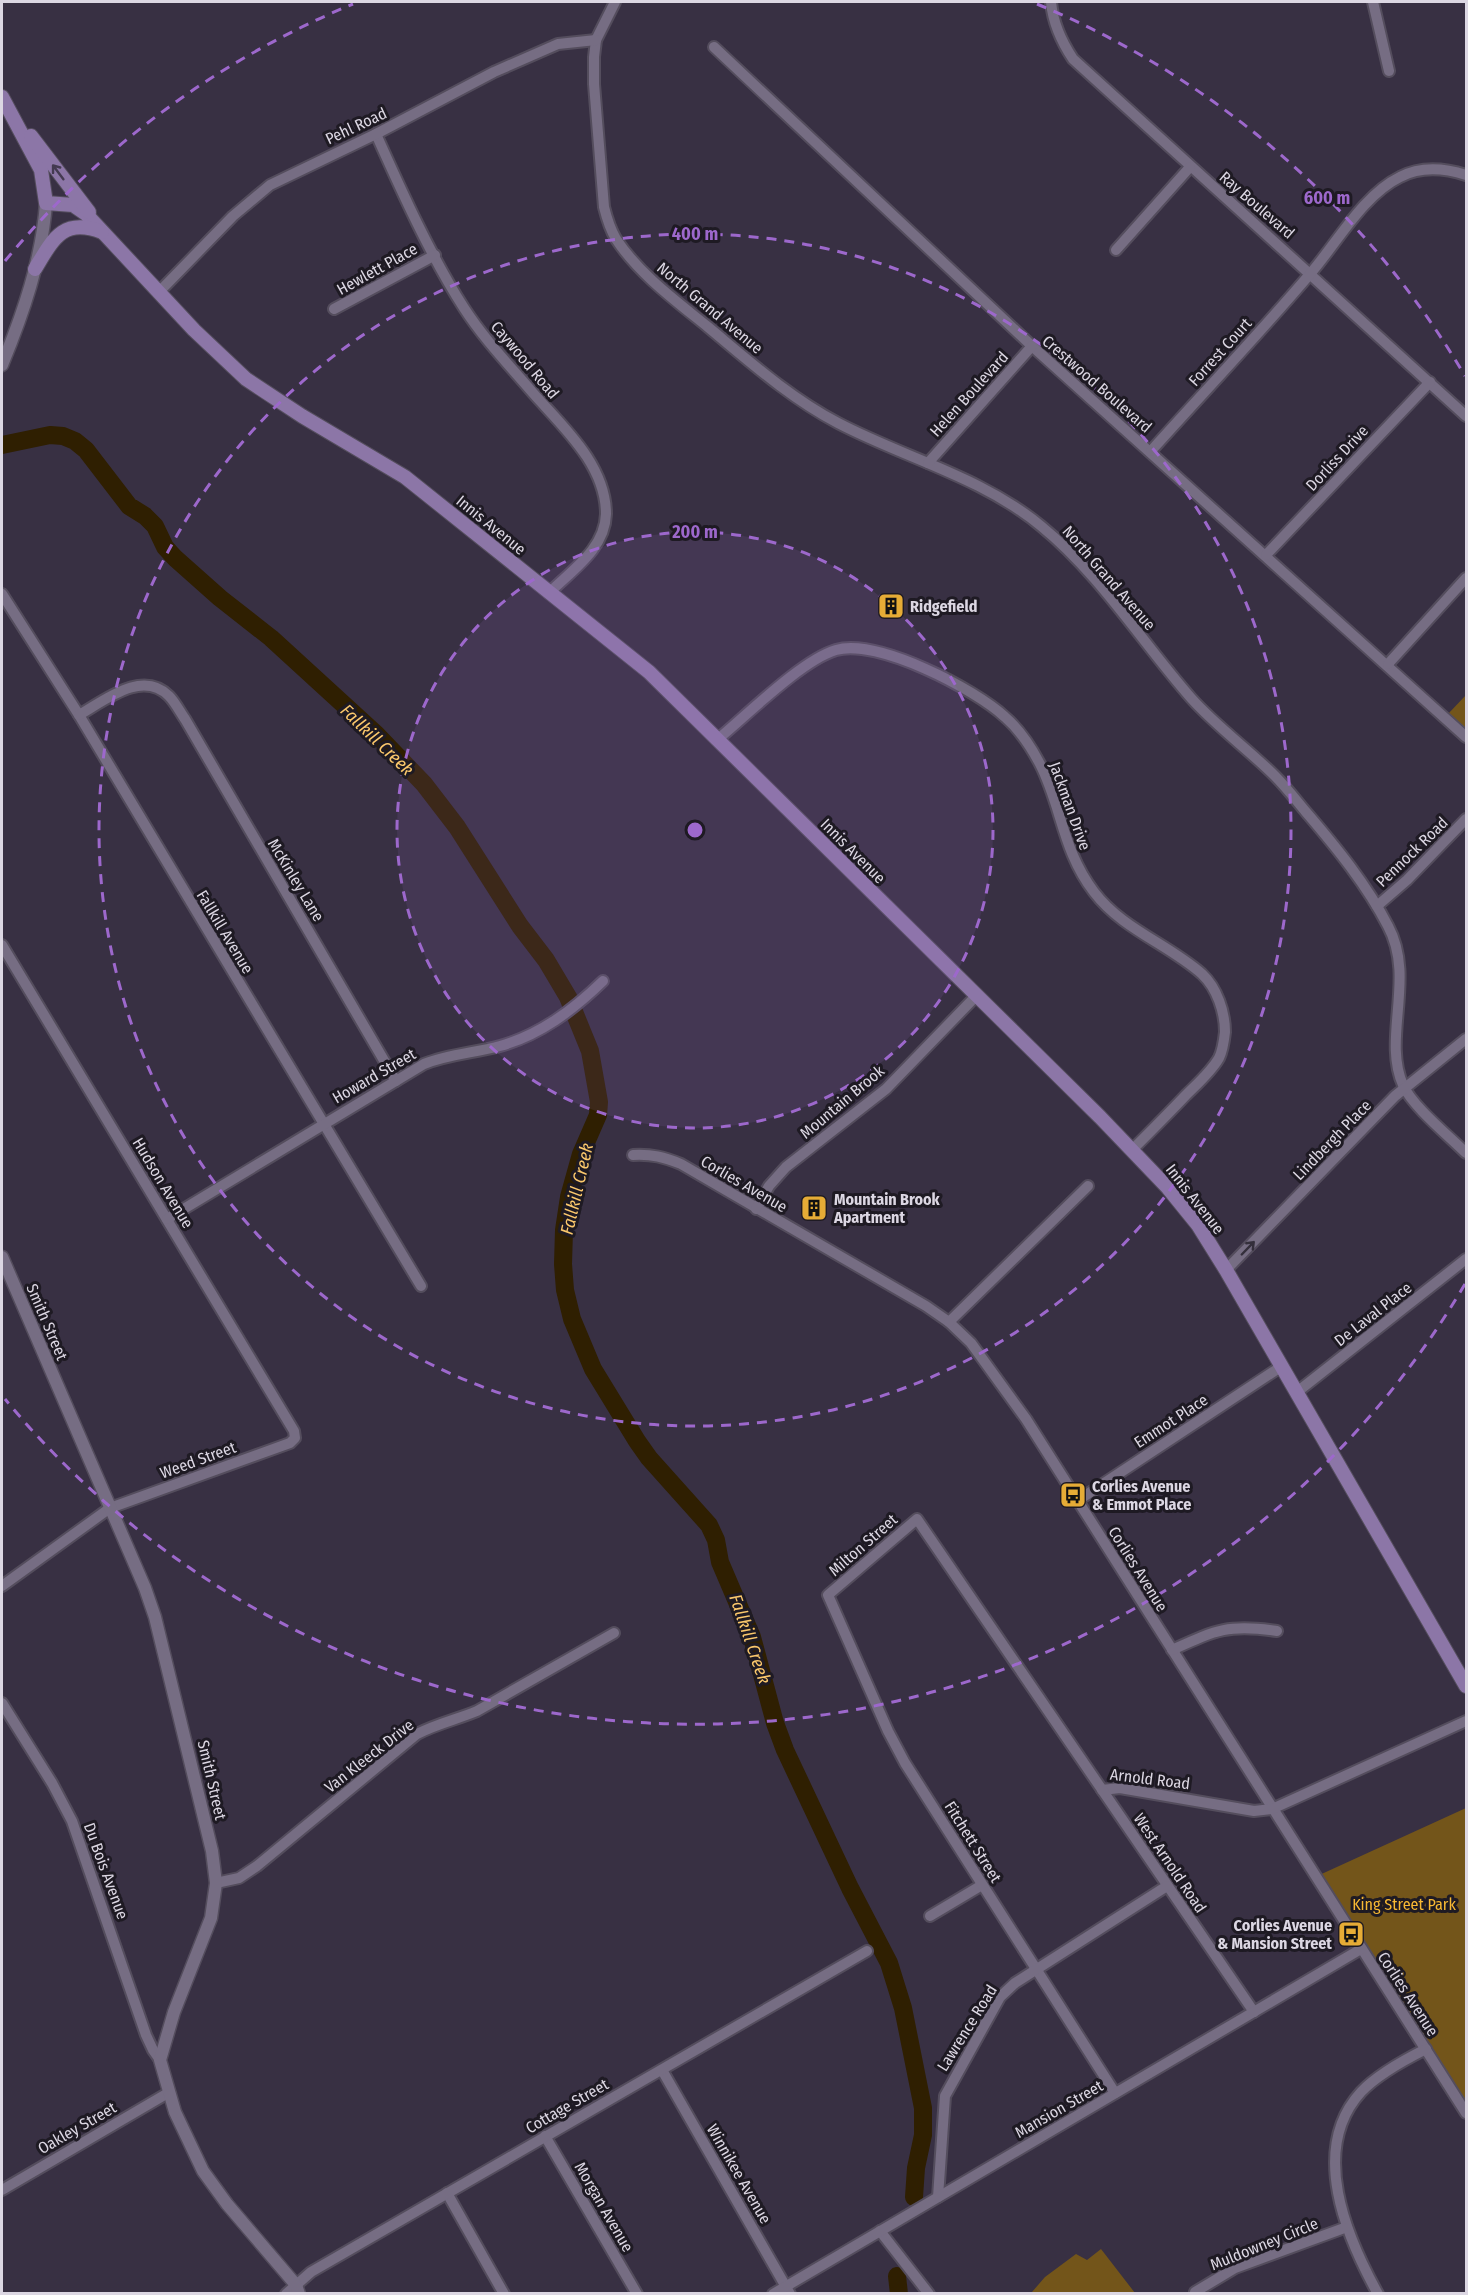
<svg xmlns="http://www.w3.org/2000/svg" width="1468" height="2295" viewBox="0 0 1468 2295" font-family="'Fira Sans Condensed',sans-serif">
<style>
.green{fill:#73551a}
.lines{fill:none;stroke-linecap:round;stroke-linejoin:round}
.river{stroke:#2f1f01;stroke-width:18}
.minor-casing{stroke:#544d5d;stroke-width:14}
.tertiary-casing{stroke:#544d5d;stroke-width:15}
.secondary-casing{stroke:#544d5d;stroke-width:16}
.minor{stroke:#766d83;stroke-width:10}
.tertiary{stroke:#766d83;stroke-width:12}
.secondary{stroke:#8c76a7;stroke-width:14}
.oneway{stroke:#443a51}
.oneway2{stroke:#342f3b}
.ring{fill:none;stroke:#9d68cc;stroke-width:3;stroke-dasharray:10 8}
.labels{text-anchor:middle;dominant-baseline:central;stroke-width:6;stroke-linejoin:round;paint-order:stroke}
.street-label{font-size:16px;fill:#dcd7e3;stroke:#1e1a23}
.poi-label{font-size:16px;font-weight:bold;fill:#dcd7e3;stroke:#1e1a23;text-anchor:start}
.park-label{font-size:16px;fill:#f8b933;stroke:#1e1a23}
.water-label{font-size:18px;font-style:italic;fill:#fbc86c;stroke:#1e1a23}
.centre{fill:#9d68cc;stroke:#1e1a23;stroke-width:3}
.ring-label{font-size:18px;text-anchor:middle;font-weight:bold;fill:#9d68cc;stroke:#1e1a23;stroke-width:6;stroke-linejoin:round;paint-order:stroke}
</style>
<rect width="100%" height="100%" fill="#383043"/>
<g class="green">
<polygon points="1466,695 1466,732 1448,714"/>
<polygon points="1466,1808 1466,2113 1315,1877"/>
<polygon points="1101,2249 1135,2293 1032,2292 1045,2277 1076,2254 1087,2260"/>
</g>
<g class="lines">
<g class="river">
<polyline points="2,445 50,435 63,436 75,441 86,450 129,506 145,516 155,526 165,547 175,558 220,598 271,638 377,735 424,784 457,827 520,926 546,960 568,997 590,1051 599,1102 598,1115 581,1154 569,1197 564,1230 563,1264 565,1290 572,1319 593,1369 637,1441 649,1458 709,1525 716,1540 720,1562 752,1637 775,1723 785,1750 850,1888 889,1963 903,2008 923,2108 923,2135 916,2168 914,2197"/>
<polyline points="897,2276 899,2294"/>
</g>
<defs>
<g id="minor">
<path d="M 615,2 L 596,40 L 594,57 L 594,84 L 604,207 C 607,219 610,229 616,239 C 639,274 676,301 708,327 C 749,361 790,398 838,423 C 905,458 982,477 1041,526 C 1100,574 1141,641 1191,698 C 1217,727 1248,749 1275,776 C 1286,787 1296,800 1306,812 C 1336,847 1367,885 1388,926 C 1416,978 1382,1038 1403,1085 C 1412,1106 1449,1136 1466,1153"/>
<path d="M 1051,2 C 1053,23 1061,41 1073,59 L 1466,416"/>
<polyline points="1373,2 1389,71"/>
<polyline points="714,47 1032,346 1466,737"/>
<path d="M 376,134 C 401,190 431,257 464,308 C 484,339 509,365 533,393 C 563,427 606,465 606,514 C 605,549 572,570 549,593"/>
<polyline points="1116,250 1190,167"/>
<polyline points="159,292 233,216 270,185 376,134 494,72 558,44 596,40"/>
<polyline points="334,309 435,255"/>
<path d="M 1151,451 C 1204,392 1259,334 1310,274 C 1337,243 1363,195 1400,177 C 1421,166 1444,168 1466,175"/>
<polyline points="928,463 1032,346"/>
<polyline points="1266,555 1430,382"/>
<polyline points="2,594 79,715 421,1286"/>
<polyline points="1388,664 1466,578"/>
<path d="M 79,715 C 104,701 142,669 169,696 C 175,702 180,712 185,719 L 396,1081"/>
<path d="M 718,739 C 747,715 802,660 836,650 C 877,638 975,689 1005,717 C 1019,729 1031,747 1040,764 C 1062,807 1062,850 1094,892 C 1122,929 1168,944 1202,974 C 1217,988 1225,1012 1225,1032 C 1224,1041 1223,1050 1219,1058 C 1211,1072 1197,1084 1186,1095 C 1168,1114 1150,1132 1132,1150"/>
<polyline points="1377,906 1407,880 1466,819"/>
<polyline points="2,945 294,1431 295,1438 290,1443 110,1508 2,1586"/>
<path d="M 633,1155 C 652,1154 664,1157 681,1164 L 926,1306 L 949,1322 L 971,1343 L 1026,1419 L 1466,2113"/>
<polyline points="756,1209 769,1186 786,1167 886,1089 977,995"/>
<path d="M 167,1219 L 424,1064 C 449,1054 474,1053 500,1046 C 540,1035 573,1010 603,981"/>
<polyline points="1226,1270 1395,1096 1466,1039"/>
<polyline points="949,1322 1088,1186"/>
<polyline points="1297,1392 1466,1259"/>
<polyline points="1077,1501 1282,1366"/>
<path d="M 1172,1650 C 1216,1630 1228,1624 1277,1631"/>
<polyline points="2,1703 52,1783 72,1821 146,2035 153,2050 160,2060"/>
<polyline points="1102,1790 1120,1788 1254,1811 1272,1809 1466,1721"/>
<path d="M 216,1883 L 239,1878 L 257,1866 L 417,1734 C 436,1724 458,1719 477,1711 L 614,1633"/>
<polyline points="930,1916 982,1885"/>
<polyline points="662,2070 790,2294"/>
<polyline points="1115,2093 905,1763 888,1731 828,1595 917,1519 1254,2012"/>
<polyline points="545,2136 637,2294"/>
<polyline points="2,2190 168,2093"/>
<polyline points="447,2193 504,2294"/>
<polyline points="938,2197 945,2096 1000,1997 1015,1983 1167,1886"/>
<polyline points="880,2231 929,2294"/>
<polyline points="1195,2292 1235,2268 1347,2227"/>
<polyline points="286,2294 311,2272 867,1951"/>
<polyline points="773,2294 1361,1949"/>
<path d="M 1378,2294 C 1346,2236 1309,2149 1361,2092 C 1378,2074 1404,2060 1426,2049"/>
</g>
<g id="tertiary">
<path d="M 2,365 C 23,314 42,259 46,203"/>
<polyline points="2,1257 145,1588 155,1617 212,1851 216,1883 211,1918 174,2012 160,2060 175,2112 203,2171 227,2204 296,2285 299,2294"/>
</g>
<g id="secondary">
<polyline points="2,97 41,170 46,203 73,205 86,214 194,330 246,379 302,416 405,477 649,672 1100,1117 1168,1188 1198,1225 1226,1270 1466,1686"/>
<polyline points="31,136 89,212"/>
<path d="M 35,269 C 53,239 63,217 102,232"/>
</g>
</defs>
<use href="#minor" class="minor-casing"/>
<use href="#tertiary" class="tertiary-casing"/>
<use href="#secondary" class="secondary-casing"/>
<use href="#minor" class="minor"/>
<use href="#tertiary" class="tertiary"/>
<use href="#secondary" class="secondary"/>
</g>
<defs><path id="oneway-shaft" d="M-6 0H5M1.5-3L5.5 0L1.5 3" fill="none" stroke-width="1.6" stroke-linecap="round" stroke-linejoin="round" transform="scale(1.5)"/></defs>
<use class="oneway" href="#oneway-shaft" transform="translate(58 172) rotate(-127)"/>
<use class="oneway2" href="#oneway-shaft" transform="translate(1248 1248) rotate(-46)"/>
<circle cx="695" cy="830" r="298" fill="#9d68cc" fill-opacity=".12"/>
<g class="ring">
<circle cx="695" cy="830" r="298"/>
<circle cx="695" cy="830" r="596"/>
<path d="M1465 1284A894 894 0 0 1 5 1399M5 261A894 894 0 0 1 353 4M1037 4A894 894 0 0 1 1465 376"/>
</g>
<defs>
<symbol id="building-square" viewBox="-11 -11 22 22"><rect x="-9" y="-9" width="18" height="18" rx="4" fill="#e6ac36" stroke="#1e1a23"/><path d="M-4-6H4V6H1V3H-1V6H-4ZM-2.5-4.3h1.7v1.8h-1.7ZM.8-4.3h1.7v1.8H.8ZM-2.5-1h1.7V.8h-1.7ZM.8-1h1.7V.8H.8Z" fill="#111"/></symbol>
<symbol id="bus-square" viewBox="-11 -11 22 22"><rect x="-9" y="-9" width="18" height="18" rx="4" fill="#e6ac36" stroke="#1e1a23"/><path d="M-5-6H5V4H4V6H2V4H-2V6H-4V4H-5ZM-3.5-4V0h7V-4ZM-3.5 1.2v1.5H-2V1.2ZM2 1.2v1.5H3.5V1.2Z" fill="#111"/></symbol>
</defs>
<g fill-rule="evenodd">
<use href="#building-square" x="876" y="591" width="30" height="30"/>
<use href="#building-square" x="799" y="1193" width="30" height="30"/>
<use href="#bus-square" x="1058" y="1480" width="30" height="30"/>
<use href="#bus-square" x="1336" y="1919" width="30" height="30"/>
</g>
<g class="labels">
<g class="street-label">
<text transform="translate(356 126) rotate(-25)">Pehl Road</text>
<text transform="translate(1257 205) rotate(41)">Ray Boulevard</text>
<text transform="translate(377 269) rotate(-29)">Hewlett Place</text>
<text transform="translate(710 308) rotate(40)">North Grand Avenue</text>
<text transform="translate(1220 352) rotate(-48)">Forrest Court</text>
<text transform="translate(525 360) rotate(50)">Caywood Road</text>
<text transform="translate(1097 384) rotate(41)">Crestwood Boulevard</text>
<text transform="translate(969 394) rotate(-48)">Helen Boulevard</text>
<text transform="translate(1337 458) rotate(-47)">Dorliss Drive</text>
<text transform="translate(491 525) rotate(39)">Innis Avenue</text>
<text transform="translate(1109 578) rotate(49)">North Grand Avenue</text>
<text transform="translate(1070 806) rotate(70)">Jackman Drive</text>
<text transform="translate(853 851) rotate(45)">Innis Avenue</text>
<text transform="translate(1412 852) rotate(-44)">Pennock Road</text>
<text transform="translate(296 880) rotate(59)">McKinley Lane</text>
<text transform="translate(225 932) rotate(59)">Fallkill Avenue</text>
<text transform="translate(374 1076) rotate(-30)">Howard Street</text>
<text transform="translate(842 1102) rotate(-40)">Mountain Brook</text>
<text transform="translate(1332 1140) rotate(-46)">Lindbergh Place</text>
<text transform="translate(163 1183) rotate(59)">Hudson Avenue</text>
<text transform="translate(744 1184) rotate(30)">Corlies Avenue</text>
<text transform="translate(1195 1199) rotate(52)">Innis Avenue</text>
<text transform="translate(1373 1314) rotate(-38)">De Laval Place</text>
<text transform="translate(47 1322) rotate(67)">Smith Street</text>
<text transform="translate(1171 1421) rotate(-33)">Emmot Place</text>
<text transform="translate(198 1460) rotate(-20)">Weed Street</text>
<text transform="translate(863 1545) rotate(-41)">Milton Street</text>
<text transform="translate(1138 1569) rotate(58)">Corlies Avenue</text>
<text transform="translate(369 1756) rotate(-38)">Van Kleeck Drive</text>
<text transform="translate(1150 1779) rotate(7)">Arnold Road</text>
<text transform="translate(212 1780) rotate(77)">Smith Street</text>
<text transform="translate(973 1842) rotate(58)">Fitchett Street</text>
<text transform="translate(1170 1863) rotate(56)">West Arnold Road</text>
<text transform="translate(106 1871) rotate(70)">Du Bois Avenue</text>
<text transform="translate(1408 1994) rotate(57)">Corlies Avenue</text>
<text transform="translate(967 2028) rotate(-58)">Lawrence Road</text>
<text transform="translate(567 2106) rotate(-30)">Cottage Street</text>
<text transform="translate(1059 2109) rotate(-30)">Mansion Street</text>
<text transform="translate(77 2128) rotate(-30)">Oakley Street</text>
<text transform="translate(739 2174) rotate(60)">Winnikee Avenue</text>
<text transform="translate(604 2207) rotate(60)">Morgan Avenue</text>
<text transform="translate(1264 2244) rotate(-22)">Muldowney Circle</text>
</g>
<g class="poi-label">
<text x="910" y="606">Ridgefield</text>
<text x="834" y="1199">Mountain Brook<tspan x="834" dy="18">Apartment</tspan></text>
<text x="1092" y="1486">Corlies Avenue<tspan x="1092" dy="18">&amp; Emmot Place</tspan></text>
<text x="1332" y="1925" text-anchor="end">Corlies Avenue<tspan x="1332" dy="18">&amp; Mansion Street</tspan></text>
</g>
<g class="park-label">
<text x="1404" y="1904">King Street Park</text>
</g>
<g class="water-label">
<text transform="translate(377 740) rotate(44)">Fallkill Creek</text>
<text transform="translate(577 1189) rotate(-77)">Fallkill Creek</text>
<text transform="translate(750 1639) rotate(71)">Fallkill Creek</text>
</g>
</g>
<circle cx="695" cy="830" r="9" class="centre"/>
<g class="ring-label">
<text x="1327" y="204">600 m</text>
<text x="695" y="240">400 m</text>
<text x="695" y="538">200 m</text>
</g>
<rect width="1468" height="2295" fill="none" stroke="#dcd7e3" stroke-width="6"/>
</svg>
